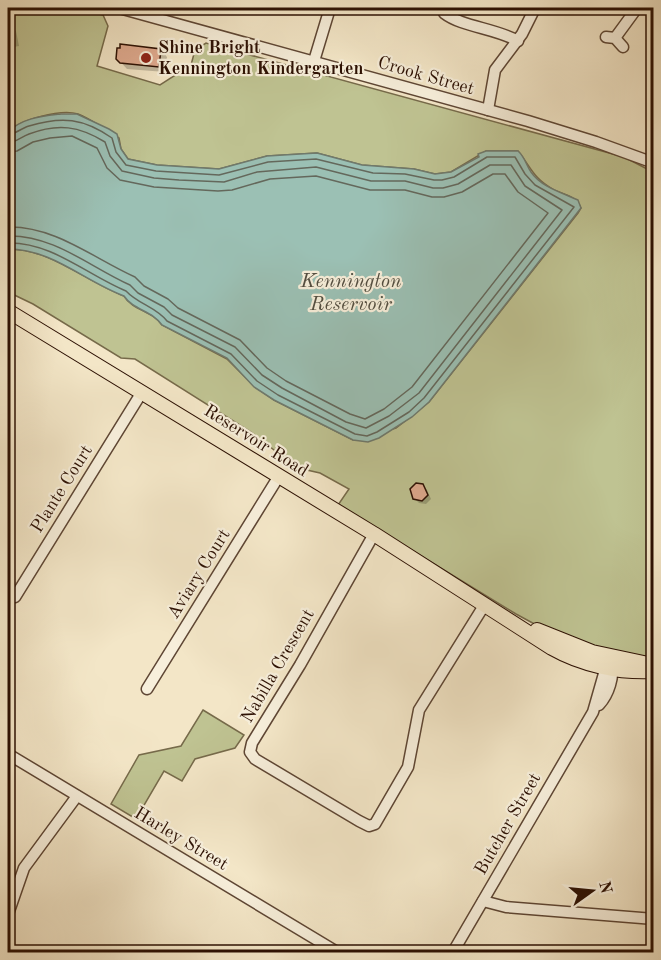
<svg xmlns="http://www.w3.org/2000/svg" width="661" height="960" viewBox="0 0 661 960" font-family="'Old Standard TT',serif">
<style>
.green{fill:#bfc392;stroke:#766a4a;stroke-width:1.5}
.water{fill:#9bc0b4;stroke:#6f7a6d;stroke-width:1.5}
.shadow{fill:#0003}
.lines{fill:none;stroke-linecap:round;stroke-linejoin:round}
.shore{stroke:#64685c;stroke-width:1.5}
.building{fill:#e0ab90;stroke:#2c1003;stroke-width:1.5}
.minor-casing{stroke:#5e4634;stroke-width:13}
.major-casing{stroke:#2c1003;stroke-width:16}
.minor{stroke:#f7efdb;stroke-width:10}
.major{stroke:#f3e6c7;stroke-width:14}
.poi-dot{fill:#8f2418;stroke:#f7efdb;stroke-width:2}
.labels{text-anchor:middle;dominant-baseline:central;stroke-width:4.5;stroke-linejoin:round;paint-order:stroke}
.poi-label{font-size:18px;font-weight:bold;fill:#2c1003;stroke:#f7efdb;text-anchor:start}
.street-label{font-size:18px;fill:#2c1003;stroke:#f7efdb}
.water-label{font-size:20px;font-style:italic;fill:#534e41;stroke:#f7efdb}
</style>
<rect width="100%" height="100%" fill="#f3e6c7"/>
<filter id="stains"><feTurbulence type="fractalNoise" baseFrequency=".00333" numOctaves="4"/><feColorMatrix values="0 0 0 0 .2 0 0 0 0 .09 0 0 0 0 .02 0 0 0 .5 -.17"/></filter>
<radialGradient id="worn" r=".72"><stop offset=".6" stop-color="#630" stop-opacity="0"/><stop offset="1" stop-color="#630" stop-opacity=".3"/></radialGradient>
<g class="green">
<path d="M 8,8 L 74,8 L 103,15 L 108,26 L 97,66 L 160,85 L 191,65 L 195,50 L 206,43 L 624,157 L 653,172 L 653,660 L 610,654 L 551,633 L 516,614 L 338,505 L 349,489 L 320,473 L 298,468 L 292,464 L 251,432 L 135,359 L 121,358 L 33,304 L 8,292 L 8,249 C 52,249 84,281 124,296 C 133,311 153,311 162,325 L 227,359 L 254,386 L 274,400 L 353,440 L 396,428 L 429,402 L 578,213 L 581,208 C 576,196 565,195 554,190 C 533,178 532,169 518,151 L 486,151 L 451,172 L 435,174 L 414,169 L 362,165 L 317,153 L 267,156 L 219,169 L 157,165 L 128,159 L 121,149 L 119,138 C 106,131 92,119 78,114 C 62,109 18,119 8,133 Z"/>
<polygon points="203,710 244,735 235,748 195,759 182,781 164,771 136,819 111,804 139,755 181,746"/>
</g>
<path class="water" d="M 61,114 L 77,114 L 109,129 L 117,134 L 121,149 L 128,159 L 157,165 L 219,169 L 267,156 L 317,153 L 362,165 L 414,169 L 435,174 L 451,172 L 479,157 L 478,154 L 486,151 L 518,151 C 525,157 526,165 531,172 C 541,187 563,193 578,200 L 581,208 L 429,402 L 412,417 L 379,438 L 368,442 L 353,440 L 274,400 L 254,387 L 227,358 L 162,325 C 153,311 133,310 124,296 C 84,281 52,249 8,249 L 8,133 C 19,118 44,116 61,114 Z"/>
<g class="shadow">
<polygon points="12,27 16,31 19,46 8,48 8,28"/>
<polygon points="161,50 167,57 165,72 127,69 117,58"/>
<polygon points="423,485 427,490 431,499 426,504 419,503 415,499"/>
</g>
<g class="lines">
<g class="shore">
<path d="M 8,135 C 15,134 22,128 29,126 C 62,116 83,118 112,138 L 116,152 L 126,165 L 156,171 L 219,175 L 268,162 L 316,159 L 373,173 L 405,174 L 434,180 L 442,180 L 454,177 L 487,157 L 515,157 L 525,174 L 535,185 L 574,207 L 424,398 L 409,412 L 377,432 L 367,436 L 355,434 L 278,395 L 257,381 L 231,354 L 167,321 C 156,307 138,304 126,291 C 87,275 52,242 8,243"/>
<path d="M 8,143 C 16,142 21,137 29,134 C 58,123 79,126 105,142 L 110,156 L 122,171 L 154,178 L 179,180 L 224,182 L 257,172 L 316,167 L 371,181 L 405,181 L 433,188 L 443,188 L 458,184 L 490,165 L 511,165 L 525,186 L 562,210 L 419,393 L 389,416 L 366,428 L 346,422 L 282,388 L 262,375 L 235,347 L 172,315 L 164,307 L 138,293 L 130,285 C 90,267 54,235 8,236"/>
<path d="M 8,152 L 17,151 L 33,142 L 50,138 L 72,136 L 97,148 L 107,168 L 120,180 L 154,187 L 218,191 L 232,190 L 270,179 L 316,176 L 370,190 L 405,190 L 432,197 L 444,197 L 462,192 L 493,174 L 505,174 L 518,192 L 548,213 L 412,387 L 384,409 L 365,419 L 350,414 L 286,381 L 267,368 L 240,340 L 178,308 L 168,299 L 144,286 L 135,277 C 93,258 55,226 8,227"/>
</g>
</g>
<g class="building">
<polygon points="120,44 161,49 159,67 120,63 116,59 117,48 120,48"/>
<polygon points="416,483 423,484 428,495 422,501 413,499 410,489"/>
</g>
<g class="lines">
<defs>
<g id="minor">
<polyline points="119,8 528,121 596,142 654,163"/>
<path d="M 444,13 C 462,27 495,28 518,41"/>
<polyline points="606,37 615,38 623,47"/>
<polyline points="615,38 637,8"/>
<polyline points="314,61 330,8"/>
<polyline points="488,110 495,70 522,34 535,8"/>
<polyline points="374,534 300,665 252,743 250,752 255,759 359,821 369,826 375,824 408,767 419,710 485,604"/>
<polyline points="8,592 15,597 142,392"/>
<polyline points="147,689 279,476"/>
<path d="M 599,705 C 609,694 614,677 612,662"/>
<polyline points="8,754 337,952"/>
<polyline points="483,901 506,907 654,919"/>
<polyline points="8,914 24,868 77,796"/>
<polyline points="453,952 593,712 607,663"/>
</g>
<g id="major">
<path d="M 8,311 L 374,534 L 552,648 C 582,665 619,673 654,671"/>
<polyline points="537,630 592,652 653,665"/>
</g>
</defs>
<use href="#minor" class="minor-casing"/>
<use href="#major" class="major-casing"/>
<use href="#minor" class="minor"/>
<use href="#major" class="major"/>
</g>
<circle class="poi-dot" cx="146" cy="58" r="6"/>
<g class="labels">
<g class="poi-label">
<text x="158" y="48">Shine Bright<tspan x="158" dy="21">Kennington Kindergarten</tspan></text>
</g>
<g class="street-label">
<text transform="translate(426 76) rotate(16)">Crook Street</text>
<text transform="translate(256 441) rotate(32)">Reservoir Road</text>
<text transform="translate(62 489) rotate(-58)">Plante Court</text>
<text transform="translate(199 574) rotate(-58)">Aviary Court</text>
<text transform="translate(278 666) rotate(-60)">Nabilla Crescent</text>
<text transform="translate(508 824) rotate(-60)">Butcher Street</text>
<text transform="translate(181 839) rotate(31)">Harley Street</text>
</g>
<g class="water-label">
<text x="351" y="282">Kennington<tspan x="351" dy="23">Reservoir</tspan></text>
</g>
</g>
<rect width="661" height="960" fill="none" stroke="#f3e6c7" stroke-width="30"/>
<rect x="9" y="9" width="643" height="942" fill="none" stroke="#2c1003" stroke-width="3"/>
<rect x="15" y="15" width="631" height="930" fill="none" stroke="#2c1003" stroke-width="1.5"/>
<g transform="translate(592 891) rotate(75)" stroke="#f7efdb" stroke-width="4.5" paint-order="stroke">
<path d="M0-4.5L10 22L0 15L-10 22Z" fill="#2c1003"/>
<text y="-9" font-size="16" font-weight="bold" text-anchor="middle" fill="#2c1003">N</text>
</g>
<rect width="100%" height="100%" filter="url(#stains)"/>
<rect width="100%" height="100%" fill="url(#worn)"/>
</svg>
